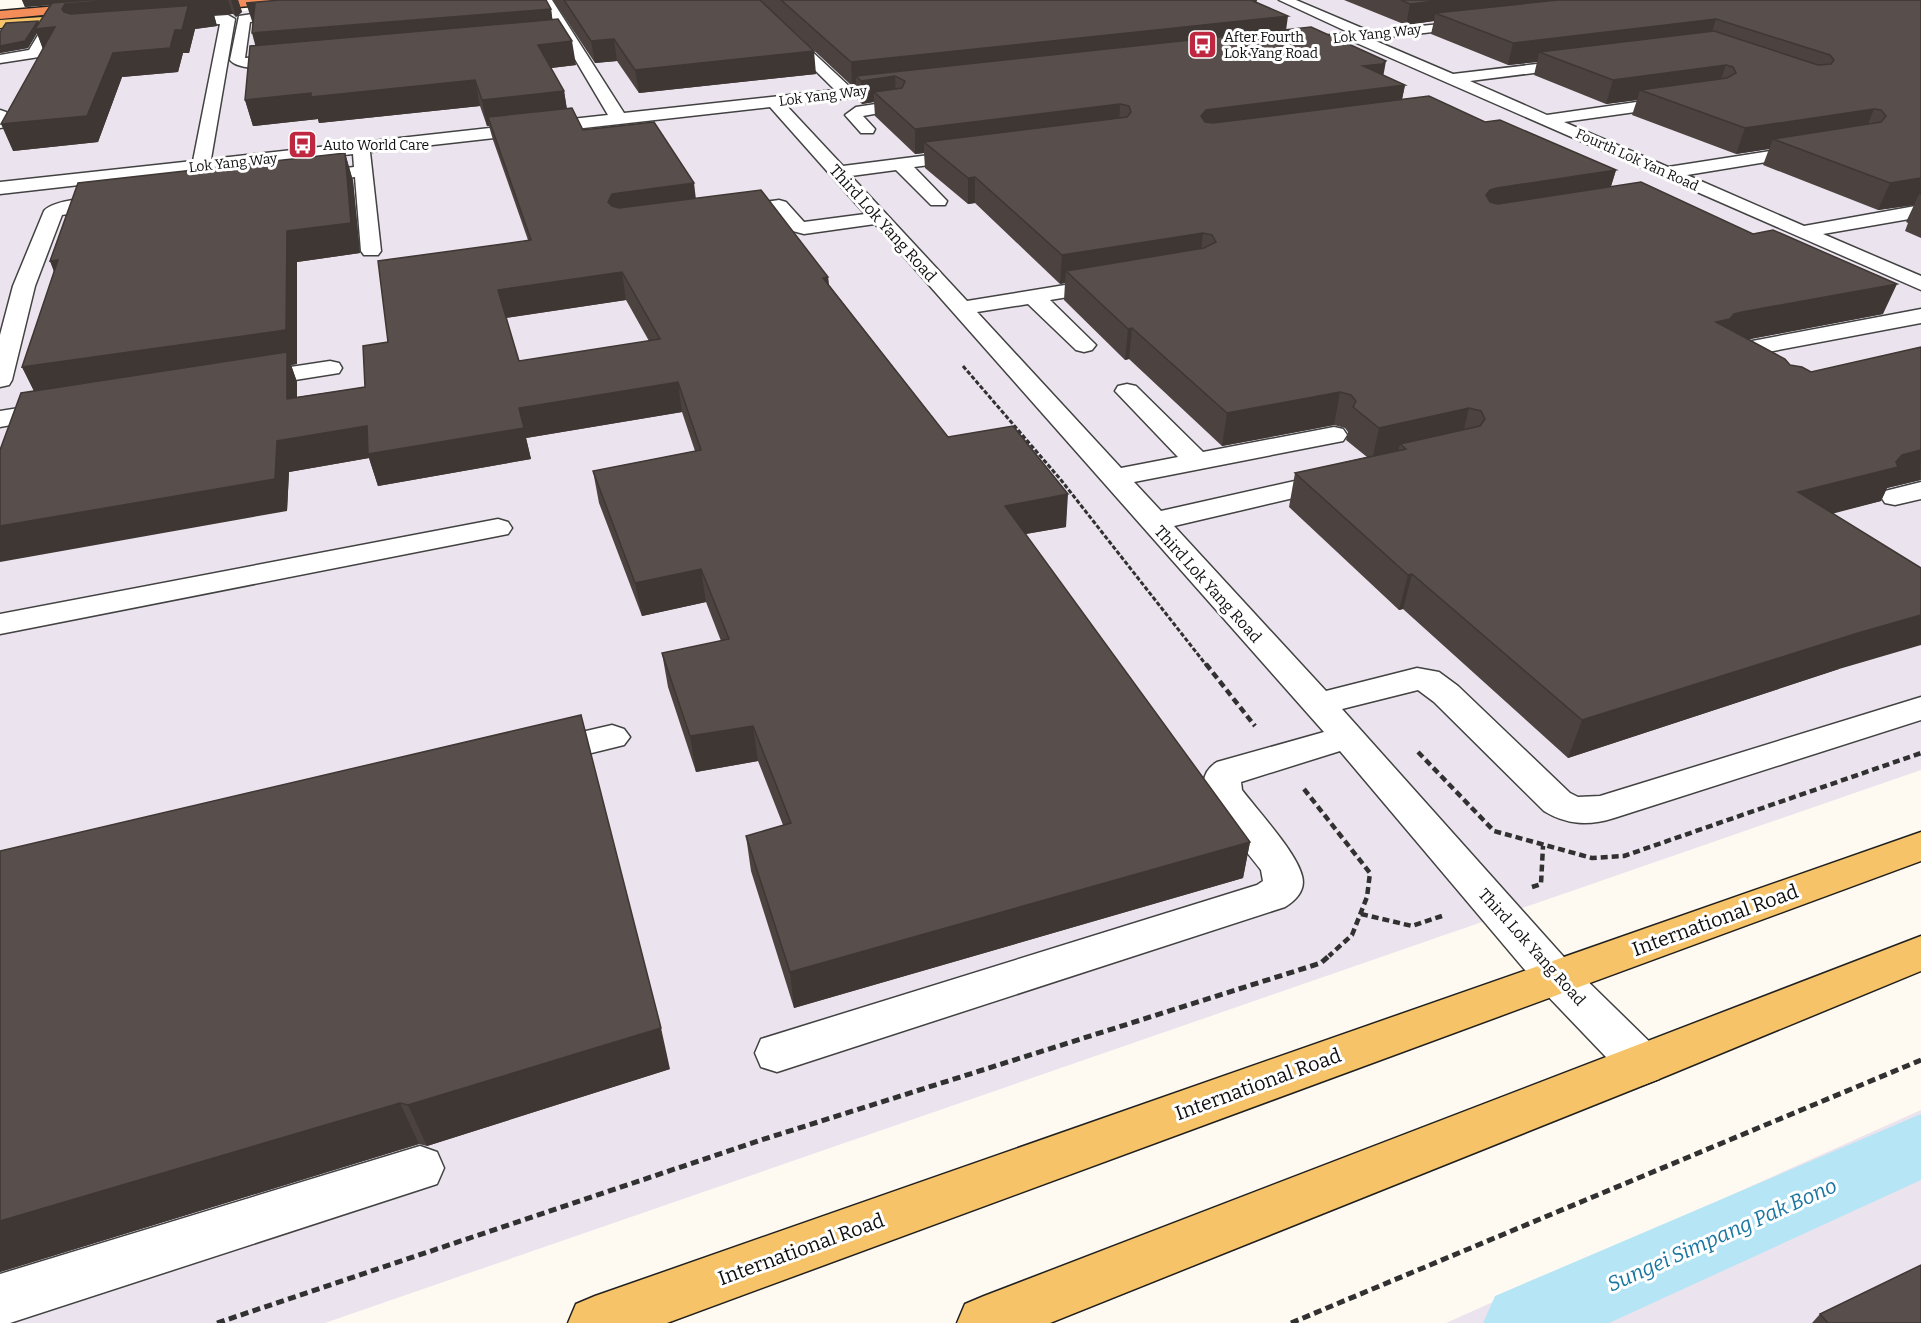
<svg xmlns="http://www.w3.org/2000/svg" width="1921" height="1323" viewBox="0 0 1921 1323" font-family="Bitter,serif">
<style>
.industrial{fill:#ebe3ed}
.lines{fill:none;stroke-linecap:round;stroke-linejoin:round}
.canal{fill:#b6e6f6;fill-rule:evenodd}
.minor-casing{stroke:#424242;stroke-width:3}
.major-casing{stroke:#202020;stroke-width:3}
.highway-casing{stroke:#202020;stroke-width:3}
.path-far2{stroke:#313131;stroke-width:3;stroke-dasharray:4.5 2;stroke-linecap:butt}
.path-far1{stroke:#313131;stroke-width:4.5;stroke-dasharray:7 4;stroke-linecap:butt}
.path{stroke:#313131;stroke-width:5;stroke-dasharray:8 4.5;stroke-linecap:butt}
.minor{fill:#fff;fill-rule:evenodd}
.major{fill:#f7c368;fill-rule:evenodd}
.highway{fill:#f38e5a;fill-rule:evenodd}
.wall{fill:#4c4340;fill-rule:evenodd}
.shaded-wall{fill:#3e3734}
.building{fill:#584e4b;stroke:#3e3734;stroke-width:1.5;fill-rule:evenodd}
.labels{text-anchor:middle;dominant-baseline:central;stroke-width:6;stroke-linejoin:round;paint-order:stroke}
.far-street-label{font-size:14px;fill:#0f0f0f;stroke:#fff}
.far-poi-label{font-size:14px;fill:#0f0f0f;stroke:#fff;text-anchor:start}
.street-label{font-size:16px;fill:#0f0f0f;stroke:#fff}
.near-street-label{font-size:20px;fill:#0f0f0f;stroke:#fff}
.near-water-label{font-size:21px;font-style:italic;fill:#1876a1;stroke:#fff}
</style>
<rect width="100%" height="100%" fill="#fffaf1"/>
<g class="industrial">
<polygon points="380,0 1921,0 1921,770 325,1323 0,1323 0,31"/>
<polygon points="1921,1110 1921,1323 1446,1323"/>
</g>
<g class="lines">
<polygon class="canal" points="1921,1114 1921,1180 1609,1323 1483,1323 1495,1296"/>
<defs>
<g id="minor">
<path d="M 540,0 L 552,0 L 624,113 L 835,90 L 744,0 L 757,0 L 851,88 L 907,84 L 910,87 L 902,92 L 786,105 L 843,166 L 969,150 L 975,151 L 978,155 L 975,159 L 914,167 L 947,201 L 945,205 L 931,205 L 896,170 L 851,176 L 967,301 L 1108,278 L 1116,279 L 1119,284 L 1116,289 L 1050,300 L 1096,345 L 1092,350 L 1084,352 L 1076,350 L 1028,304 L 977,312 L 1121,468 L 1178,457 L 1115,391 L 1118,386 L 1127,384 L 1136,386 L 1203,452 L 1334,427 L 1343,429 L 1347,435 L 1343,441 L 1134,482 L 1161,511 L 1335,472 L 1345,474 L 1349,480 L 1345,486 L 1174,526 L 1326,691 L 1417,668 L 1439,672 L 1458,686 L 1570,793 L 1578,797 L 1600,796 L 1921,697 L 1921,720 L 1614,818 C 1589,826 1567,825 1544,811 L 1434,702 L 1418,690 L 1342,709 L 1571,965 L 1659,1051 L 1666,1065 L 1659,1079 L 1643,1085 L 1627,1079 L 1541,989 L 1340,751 L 1241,782 L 1242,790 C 1258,811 1297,853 1302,876 C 1306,890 1296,900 1285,907 L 777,1072 L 761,1067 L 755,1053 L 761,1039 L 1257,885 L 1263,881 L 1261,870 C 1248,853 1206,804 1204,785 C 1203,775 1209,767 1217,762 L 1324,732 L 875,224 L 804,234 L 789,230 L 774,212 L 729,218 L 722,216 L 719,212 L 722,208 L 779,200 L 786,202 L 804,222 L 865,214 L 770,107 L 370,152 L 381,251 L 378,255 L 364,255 L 361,251 L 355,177 L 306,183 L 300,182 L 297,178 L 300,174 L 306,173 L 354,167 L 353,154 L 0,194 L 0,182 L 193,161 L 220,24 L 164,26 L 162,23 L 164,20 L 169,19 L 228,15 L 235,19 L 211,159 L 608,115 Z"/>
<polygon points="1279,0 1296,0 1369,31 1482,20 1484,23 1482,26 1477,27 1371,39 1453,74 1580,59 1585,60 1587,63 1580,67 1470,81 1547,115 1678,96 1684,98 1686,101 1684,104 1678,106 1564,122 1668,167 1809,145 1815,146 1818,150 1815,154 1809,155 1687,175 1804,226 1921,205 1921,217 1823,234 1921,276 1921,290 1352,41 1288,46 1286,43 1288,40 1293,39 1350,33"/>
<path d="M 296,8 L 303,12 L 301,15 L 250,22 L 245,58 L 294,56 L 299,57 L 301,60 L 299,63 C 283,67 241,73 230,60 L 239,16 Z"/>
<polygon points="54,16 61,20 39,57 0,63 0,55 29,50 49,17"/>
<polygon points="896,101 904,106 902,109 863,116 875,129 873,133 861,133 845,115 856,107"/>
<polygon points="0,110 6,112 11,117 6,127 0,128"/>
<path d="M 114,195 L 121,197 L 123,201 L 121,205 L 62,215 L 35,286 L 12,380 L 9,385 L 0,387 L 0,335 L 13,286 L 44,211 C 53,199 99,197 114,195 Z"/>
<polygon points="1921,309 1921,323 1731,359 1723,357 1719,352 1723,347 1731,345"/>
<polygon points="330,361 339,363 342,368 339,373 251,387 242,385 239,380 242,375 251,373"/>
<polygon points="57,402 66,405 70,410 66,415 0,427 0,411"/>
<polygon points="1921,482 1921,499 1895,505 1885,503 1881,497 1885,491"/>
<polygon points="498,519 508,522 512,528 508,534 0,634 0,614"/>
<polygon points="612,725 624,729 630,737 624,745 543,765 530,762 525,753 530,744"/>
<polygon points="420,1146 437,1152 444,1168 437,1184 10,1323 0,1323 0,1274"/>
</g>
<g id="major">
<polygon points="85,14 92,18 90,21 0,28 0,20"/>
<polygon points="1921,832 1921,861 667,1323 568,1323 576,1304 595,1296"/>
<polygon points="1921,936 1921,971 1659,1079 1050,1323 957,1323 965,1304 984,1296"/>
</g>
<g id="highway">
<polygon points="228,0 278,0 272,4 193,11 186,7 193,3"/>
<polygon points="92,3 99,7 97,10 0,19 0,11"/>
</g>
</defs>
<use href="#minor" class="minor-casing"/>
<use href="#major" class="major-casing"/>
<use href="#highway" class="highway-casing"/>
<polyline class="path-far2" points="963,366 1061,480 1207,666"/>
<g class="path-far1">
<polyline points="1206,664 1255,726"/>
<polyline points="1418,752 1494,831 1592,858 1624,856 1921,753"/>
<polyline points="1304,789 1370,873 1367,897 1352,935 1329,956"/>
<polyline points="1532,887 1541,884 1543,846"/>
<polyline points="1361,914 1412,926 1445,915"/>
</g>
<g class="path">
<polyline points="217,1323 758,1141 1321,963 1331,954"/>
<polyline points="1291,1323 1921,1060"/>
</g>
<use href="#minor" class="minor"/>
<use href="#major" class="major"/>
<use href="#highway" class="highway"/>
</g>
<g class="wall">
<polygon points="22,0 238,0 242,12 236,17 233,14 214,15 217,26 195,29 189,53 183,53 178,72 122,77 98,142 13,151 43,49 37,33 28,48 0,53 0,32 38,21 39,23 51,5 25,7"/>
<polygon points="553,0 760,0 816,74 639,93 617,61 595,63"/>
<polygon points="760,0 1257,0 1256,2 1286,30 1405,85 1402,99 1485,122 1616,170 1611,186 1883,314 1749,339 1790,365 1811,372 1921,347 1921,480 1887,488 1881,501 1832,513 1839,669 1568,758 1403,609 1399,610 1289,507 1295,473 1367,457 1346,440 1348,432 1345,428 1334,425 1222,446 1129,359 1125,360 1064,300 1065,283 1060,284 975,203 968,204 925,168 924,153 915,154 875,116 874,102 862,104 857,99 856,85 852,86"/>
<polygon points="1344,0 1921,0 1921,238 1905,231 1908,223 1906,222 1914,205 1878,210 1763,165 1769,149 1736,154 1632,115 1637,100 1606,104 1534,75 1537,62 1508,65 1431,34 1434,21 1406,25"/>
<path d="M 551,9 L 552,20 L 576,65 L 551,68 L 564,91 L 567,109 L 583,130 L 696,199 L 828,277 L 829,285 L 948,437 L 1066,527 L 1025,534 L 1250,842 L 1243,878 L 794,1008 L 751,871 L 746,836 L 783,825 L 758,761 L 696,772 L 668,687 L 662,653 L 721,641 L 706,602 L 642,616 L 599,503 L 593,471 L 695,451 L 682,412 L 526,438 L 531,459 L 378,486 L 369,458 L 289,472 L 287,511 L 34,391 L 22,367 L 54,272 L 50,261 L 345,153 L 353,181 L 360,253 L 297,262 L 297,364 L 291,365 L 297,382 L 297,397 L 365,387 L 388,342 L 528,240 L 493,140 L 489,126 L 487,126 L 480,106 L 319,123 L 318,119 L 253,126 L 245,100 L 255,45 ZM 626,300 L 649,341 L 519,361 L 506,318 Z"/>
<polygon points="0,851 670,1069 427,1146 419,1144 0,1272"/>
<polygon points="1820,1314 1921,1323 1812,1323"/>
</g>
<g class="shaded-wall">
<polygon points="22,0 228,0 233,14 214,15 217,26 195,29 189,53 183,53 178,72 122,77 98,142 13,151 1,124 73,26 62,9 65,4 25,7"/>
<polygon points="231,0 238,0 242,12 236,17"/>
<polygon points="1251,0 1257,0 1249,21 1288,16 1285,38 895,76 896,99 874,92 874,102 862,104 861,81 856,76 856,85 852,86 851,62"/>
<polygon points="1444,0 1626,0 1435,13 1434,21 1406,25 1410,4"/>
<polygon points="246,3 255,3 253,24"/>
<polygon points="551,9 554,30 258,56 252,33"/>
<polygon points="1716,19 1709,41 1539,52 1537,62 1508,65 1513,43"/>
<polygon points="38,21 40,27 55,27 44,52 37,33 28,48 0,53 0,46"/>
<polygon points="614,39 617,61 595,63 591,41"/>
<polygon points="572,41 576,65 543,69 538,45"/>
<polygon points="814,51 816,74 639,93 635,70"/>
<polygon points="1386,61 1382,83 1363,66"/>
<polygon points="1726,65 1718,88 1640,90 1637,100 1606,104 1613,80"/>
<polygon points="475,80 480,106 319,123 318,119 253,126 245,100 311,93"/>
<polygon points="1405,85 1400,109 1199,141 1201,116 1206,110"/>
<polygon points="564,91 568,117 488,117 489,126 487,126 482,100"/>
<polygon points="1120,104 1119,128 924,142 924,153 915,154 915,129"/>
<polygon points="1874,109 1864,134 1773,139 1769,149 1736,154 1745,128"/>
<polygon points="345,153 353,181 360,253 297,262 297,364 291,365 297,382 297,429 287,399 39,401 22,367 287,231"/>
<polygon points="1616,170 1608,196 1490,215 1486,195 1490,190 1497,188"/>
<polygon points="975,177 975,203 968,204 968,178"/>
<polygon points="1921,178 1921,195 1919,194 1914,205 1878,210 1890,183"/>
<polygon points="694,183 697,208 612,227 608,202 612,194"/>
<polygon points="1203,233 1200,261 1066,271 1065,283 1060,284 1062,255"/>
<polygon points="58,260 64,293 50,261"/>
<polygon points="622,272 626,300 504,318 498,290"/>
<polygon points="828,277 830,305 823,278"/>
<polygon points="1897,284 1883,314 1730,343 1716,322 1734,314 1742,312"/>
<polygon points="1132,328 1129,359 1125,360 1128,329"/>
<polygon points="678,382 682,412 526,438 531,459 378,486 369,458 289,472 287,511 0,562 0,526 277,441 367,426 519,408"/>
<polygon points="1340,392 1334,425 1222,446 1227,413"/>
<polygon points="1469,408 1461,441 1406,449 1400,444 1397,455 1372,461 1379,428"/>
<polygon points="1921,450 1920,480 1887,488 1881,501 1782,527 1798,492 1896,462 1902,455"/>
<polygon points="1068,494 1066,527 1004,538 1005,506"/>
<polygon points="701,569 706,602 642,616 635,583"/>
<polygon points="1412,574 1403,609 1399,610 1408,575"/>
<polygon points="1921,615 1921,645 1839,669 1568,758 1582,720 1858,633"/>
<polygon points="753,726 758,761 696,772 690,736"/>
<polygon points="1250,842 1243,878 794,1008 790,972"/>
<polygon points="661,1028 670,1069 427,1146 408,1105"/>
<polygon points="400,1103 419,1144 0,1272 0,1221"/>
</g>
<g class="building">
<polygon points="91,0 116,0 65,4 62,9 64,12 71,14 210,4 188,7 182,30 175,30 170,48 113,53 87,116 1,124 55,27 35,29 52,3"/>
<polygon points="280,0 546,0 551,9 252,33 255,3 246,3"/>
<polygon points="564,0 760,0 814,51 635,70 614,39 591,41"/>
<polygon points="781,0 1251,0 1288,16 851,62"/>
<polygon points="1401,0 1444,0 1410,4"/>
<polygon points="1558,0 1921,0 1921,178 1890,183 1773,139 1881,122 1886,116 1881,110 1874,109 1745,128 1640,90 1727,78 1736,73 1733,67 1726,65 1613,80 1539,52 1714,31 1818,65 1831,64 1834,60 1830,55 1716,19 1513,43 1435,13"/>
<polygon points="558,19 572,41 538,45 564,91 482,100 475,80 311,97 311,93 245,100 250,46"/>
<polygon points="38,21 25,41 0,46 0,32 6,23"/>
<polygon points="1311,27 1386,61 1382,64 1363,66 1405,85 1206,110 1201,116 1205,122 1213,123 1429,96 1485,122 1500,120 1616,170 1497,188 1490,190 1486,195 1490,202 1498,204 1641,182 1753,234 1773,230 1897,284 1742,312 1734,314 1730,319 1716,322 1785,359 1790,365 1802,367 1811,372 1921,347 1921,450 1902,455 1896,462 1898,467 1798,492 1921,568 1921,615 1858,633 1582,720 1412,574 1408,575 1295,473 1406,449 1400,444 1480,426 1485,419 1481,411 1469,408 1379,428 1353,407 1356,401 1351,395 1340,392 1227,413 1132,328 1128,329 1066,271 1204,248 1216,242 1212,235 1203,233 1062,255 975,177 968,178 924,142 1127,117 1131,112 1129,106 1120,104 915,129 874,92 902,88 905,81 895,76 861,81 856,76"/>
<path d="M 572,108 L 583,130 L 654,122 L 694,183 L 612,194 L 608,202 L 612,206 L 619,208 L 761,190 L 828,277 L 823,278 L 948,437 L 1013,426 L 1068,494 L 1005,506 L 1250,842 L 790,972 L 746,836 L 791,823 L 753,726 L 690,736 L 662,653 L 729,639 L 701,569 L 635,583 L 593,471 L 701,450 L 678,382 L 519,408 L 524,428 L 368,454 L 367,426 L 277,441 L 275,479 L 0,526 L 0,450 L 21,393 L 287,352 L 287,399 L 365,387 L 363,346 L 388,342 L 378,261 L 531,240 L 488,117 ZM 622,272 L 660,339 L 519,361 L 498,290 Z"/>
<polygon points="345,153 351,223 287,231 286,330 22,367 58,260 50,261 78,183"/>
<polygon points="581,715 661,1028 408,1105 400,1103 0,1221 0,851"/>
<polygon points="1921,1265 1921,1323 1828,1323 1820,1314"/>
</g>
<defs>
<symbol id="bus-square" viewBox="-11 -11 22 22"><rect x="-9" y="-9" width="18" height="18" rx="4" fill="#bf2740" stroke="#fff"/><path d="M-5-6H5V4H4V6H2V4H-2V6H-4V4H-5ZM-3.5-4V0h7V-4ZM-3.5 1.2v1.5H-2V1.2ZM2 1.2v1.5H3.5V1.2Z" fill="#fff"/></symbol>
</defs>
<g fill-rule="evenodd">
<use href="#bus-square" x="1186" y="28" width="33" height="33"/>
<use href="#bus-square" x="286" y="128" width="33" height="33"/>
</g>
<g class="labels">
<g class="far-street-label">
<text transform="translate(1377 34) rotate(-6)">Lok Yang Way</text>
<text transform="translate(823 96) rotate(-7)">Lok Yang Way</text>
<text transform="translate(1637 160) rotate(24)">Fourth Lok Yan Road</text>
<text transform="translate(233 163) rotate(-6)">Lok Yang Way</text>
</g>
<g class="far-poi-label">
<text x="1224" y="37">After Fourth<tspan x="1224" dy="16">Lok Yang Road</tspan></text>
<text x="323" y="145">Auto World Care</text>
</g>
<g class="street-label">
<text transform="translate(883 223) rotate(48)">Third Lok Yang Road</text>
<text transform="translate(1208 584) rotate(48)">Third Lok Yang Road</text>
<text transform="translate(1532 947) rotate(48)">Third Lok Yang Road</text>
</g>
<g class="near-street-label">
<text transform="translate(1715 920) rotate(-20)">International Road</text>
<text transform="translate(1258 1084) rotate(-20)">International Road</text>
<text transform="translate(801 1249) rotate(-20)">International Road</text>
</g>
<g class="near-water-label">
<text transform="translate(1722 1235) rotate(-24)">Sungei Simpang Pak Bono</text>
</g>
</g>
</svg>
